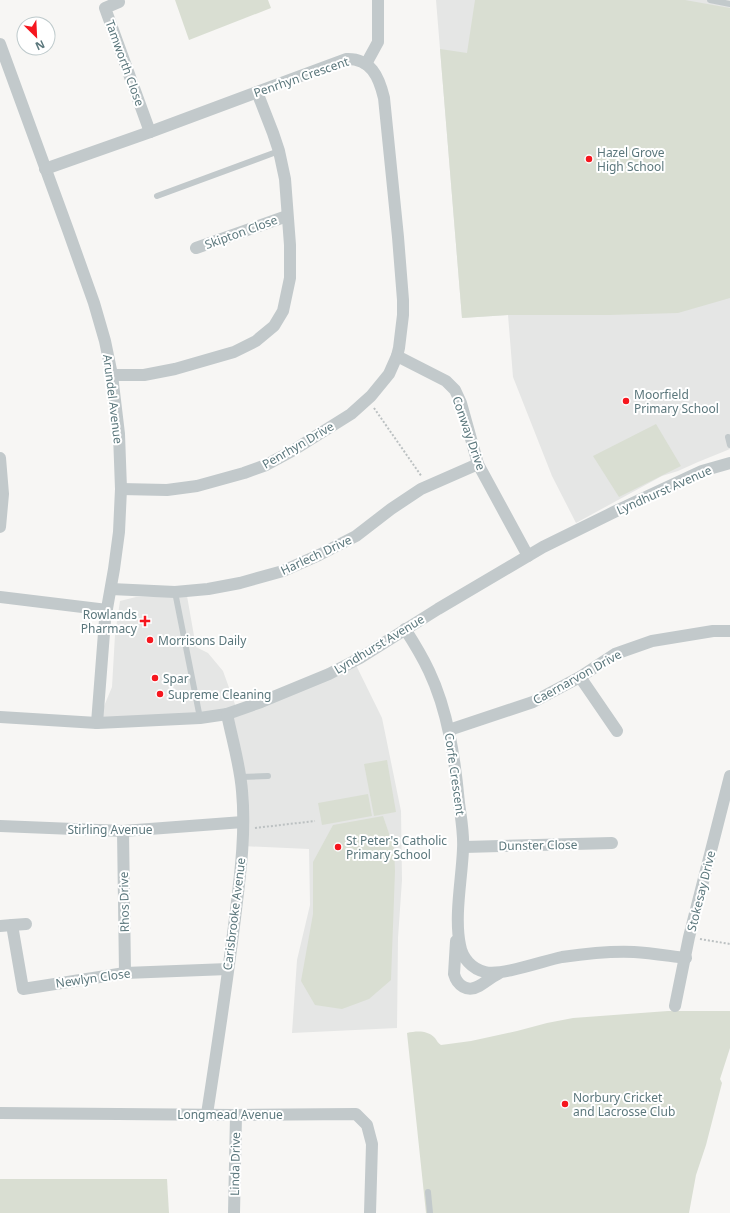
<svg xmlns="http://www.w3.org/2000/svg" width="730" height="1213" viewBox="0 0 730 1213" font-family="'Noto Sans',sans-serif">
<style>
.built{fill:#e5e6e5}
.green{fill:#d9ded2}
.lines{fill:none;stroke-linecap:round;stroke-linejoin:round}
.path{stroke:#bcc1c2;stroke-width:2;stroke-dasharray:2 2;stroke-linecap:butt}
.lane{stroke:#c2c9cb;stroke-width:6}
.street{stroke:#c2c9cb;stroke-width:12}
.poi-dot{fill:#f6161e;stroke:#fff;stroke-width:1.5}
.labels{text-anchor:middle;dominant-baseline:central;stroke-width:4;stroke-linejoin:round;paint-order:stroke}
.street-label{font-size:12px;fill:#5b777c;stroke:#fff}
.poi-label{font-size:12px;fill:#5b777c;stroke:#fff;text-anchor:start}
</style>
<rect width="100%" height="100%" fill="#f7f6f4"/>
<g class="built">
<polygon points="436,0 730,0 730,449 698,462 678,471 662,476 576,523 552,476 513,377 508,315 462,318"/>
<polygon points="187,596 196,647 208,653 223,671 237,710 354,661 382,718 401,811 402,880 398,938 397,1028 292,1033 297,960 310,905 309,849 242,846 243,830 227,714 97,723 112,687 115,635 120,601 136,597 172,597"/>
</g>
<g class="green">
<polygon points="175,0 268,0 271,8 189,40"/>
<polygon points="475,0 685,0 730,8 730,298 678,313 609,315 508,315 462,318 440,49 467,53"/>
<polygon points="656,424 681,466 619,497 593,456"/>
<polygon points="387,760 396,812 374,816 364,764"/>
<polygon points="368,794 372,816 322,825 318,803"/>
<polygon points="383,816 394,848 395,871 391,980 369,999 342,1009 315,1005 301,981 313,914 313,862 333,825"/>
<path d="M 668,1011 L 730,1011 L 730,1048 L 720,1079 L 722,1083 L 706,1145 L 696,1175 L 689,1213 L 426,1213 L 407,1033 C 417,1031 427,1030 435,1038 C 437,1041 438,1043 441,1045 L 471,1041 L 517,1031 L 547,1023 L 573,1018 Z"/>
<polygon points="0,1179 167,1179 169,1213 0,1213"/>
</g>
<g class="lines">
<g class="path">
<polyline points="374,408 422,477"/>
<polyline points="255,828 315,821"/>
<polyline points="700,939 730,944"/>
</g>
<g class="lane">
<polyline points="710,0 730,4"/>
<polyline points="157,196 279,151"/>
<polyline points="728,437 730,445"/>
<polyline points="175,592 200,718"/>
<polyline points="240,777 268,776"/>
<polyline points="428,1192 430,1213"/>
</g>
<g class="street">
<polyline points="119,2 105,8 150,132"/>
<polyline points="0,44 68,230 94,303 105,341 112,375 119,434 121,489 119,532 114,569 105,620 97,723"/>
<polyline points="366,64 378,42 378,0"/>
<path d="M 45,169 L 150,132 L 346,59 C 371,58 379,77 384,98 L 398,237 L 403,300 L 403,315 L 399,348 L 397,356 L 389,374 L 371,396 L 351,414 L 292,451 L 266,465 L 244,473 L 197,486 L 167,490 L 121,489"/>
<polyline points="196,248 287,216"/>
<polyline points="397,356 446,381 455,390 461,403 478,464 528,556"/>
<polyline points="112,375 144,375 175,369 234,352 256,341 274,326 283,311 290,278 290,245 285,179 279,151 273,133 257,92"/>
<polyline points="0,458 3,494 0,527"/>
<polyline points="111,589 175,592 208,589 240,583 283,571 319,555 356,536 391,509 421,489 478,464"/>
<polyline points="0,597 107,610"/>
<path d="M 405,629 C 414,643 422,656 429,671 C 448,711 455,759 459,803 C 461,818 464,834 463,849 C 462,878 454,916 460,945 C 462,958 472,969 485,972 C 502,976 543,961 562,957 C 583,954 614,951 634,952 C 651,953 669,956 686,958"/>
<polyline points="580,677 617,731"/>
<polyline points="0,717 97,723 200,718 227,714 261,702 329,674 360,658 438,609 543,547 614,512 702,471 730,463"/>
<polyline points="449,730 533,702 580,677 615,654 652,641 713,631 730,631"/>
<polyline points="0,826 123,831 243,822"/>
<polyline points="123,831 125,973"/>
<polyline points="464,847 612,843"/>
<polyline points="12,925 26,924"/>
<polyline points="0,926 12,925 23,989 125,973 228,969"/>
<path d="M 456,941 L 454,974 C 457,985 467,993 479,986 C 486,982 490,978 498,974"/>
<polyline points="675,1006 689,937 730,776"/>
<polyline points="0,1113 236,1115 356,1114 367,1125 372,1144 370,1213"/>
<path d="M 207,1114 C 217,1049 227,984 235,918 C 240,876 246,833 242,791 C 240,765 232,739 227,714"/>
<polyline points="234,1213 236,1115"/>
</g>
</g>
<g class="poi-dot">
<circle cx="589" cy="159" r="4"/>
<circle cx="626" cy="401" r="4"/>
<path d="M143 615h4v4h4v4h-4v4h-4v-4h-4v-4h4z"/>
<circle cx="150" cy="640" r="4"/>
<circle cx="155" cy="678" r="4"/>
<circle cx="160" cy="694" r="4"/>
<circle cx="338" cy="847" r="4"/>
<circle cx="565" cy="1104" r="4"/>
</g>
<g class="labels">
<g class="street-label">
<text transform="translate(125 63) rotate(70)">Tamworth Close</text>
<text transform="translate(301 77) rotate(-19)">Penrhyn Crescent</text>
<text transform="translate(241 232) rotate(-20)">Skipton Close</text>
<text transform="translate(113 399) rotate(83)">Arundel Avenue</text>
<text transform="translate(469 433) rotate(71)">Conway Drive</text>
<text transform="translate(298 445) rotate(-30)">Penrhyn Drive</text>
<text transform="translate(664 490) rotate(-24)">Lyndhurst Avenue</text>
<text transform="translate(316 555) rotate(-25)">Harlech Drive</text>
<text transform="translate(379 644) rotate(-31)">Lyndhurst Avenue</text>
<text transform="translate(577 677) rotate(-29)">Caernarvon Drive</text>
<text transform="translate(455 774) rotate(82)">Corfe Crescent</text>
<text x="110" y="829">Stirling Avenue</text>
<text transform="translate(538 845) rotate(-1)">Dunster Close</text>
<text transform="translate(701 891) rotate(-76)">Stokesay Drive</text>
<text transform="translate(124 902) rotate(-91)">Rhos Drive</text>
<text transform="translate(234 914) rotate(-83)">Carisbrooke Avenue</text>
<text transform="translate(93 978) rotate(-8)">Newlyn Close</text>
<text x="230" y="1114">Longmead Avenue</text>
<text transform="translate(235 1164) rotate(-89)">Linda Drive</text>
</g>
<g class="poi-label">
<text x="597" y="152">Hazel Grove<tspan x="597" dy="14">High School</tspan></text>
<text x="634" y="394">Moorfield<tspan x="634" dy="14">Primary School</tspan></text>
<text x="137" y="614" text-anchor="end">Rowlands<tspan x="137" dy="14">Pharmacy</tspan></text>
<text x="158" y="640">Morrisons Daily</text>
<text x="163" y="678">Spar</text>
<text x="168" y="694">Supreme Cleaning</text>
<text x="346" y="840">St Peter's Catholic<tspan x="346" dy="14">Primary School</tspan></text>
<text x="573" y="1097">Norbury Cricket<tspan x="573" dy="14">and Lacrosse Club</tspan></text>
</g>
</g>
<g transform="translate(36 36) rotate(156)"><circle r="19" fill="#ffffff" stroke="#bdc9cb"/>
<path d="M0-3L7 15L0 10L-7 15Z" fill="#f6161e"/>
<text y="-6" font-size="11" font-weight="bold" text-anchor="middle" fill="#5b777c">N</text>
</g>
</svg>
